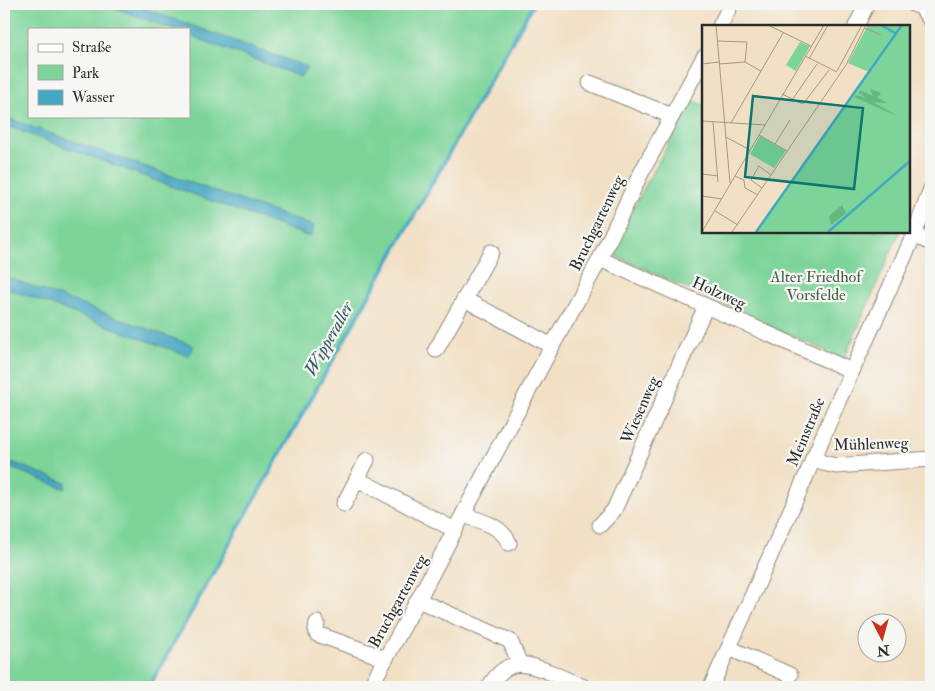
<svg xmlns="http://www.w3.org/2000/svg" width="935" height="691" viewBox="0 0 935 691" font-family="'IM FELL Double Pica',serif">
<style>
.green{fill:#7cd499;stroke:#548062;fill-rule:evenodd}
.water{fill:#44a7c4;stroke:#386978}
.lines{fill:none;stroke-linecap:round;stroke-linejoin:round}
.stream{stroke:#44a7c4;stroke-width:4}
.minor-casing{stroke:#8e8678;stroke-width:17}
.minor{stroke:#fff;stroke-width:15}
.labels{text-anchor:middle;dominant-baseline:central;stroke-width:4.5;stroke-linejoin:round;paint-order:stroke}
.street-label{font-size:16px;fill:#2b2b2b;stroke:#f6f6f2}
.park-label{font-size:16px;fill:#435e4c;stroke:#f6f6f2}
.water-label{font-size:18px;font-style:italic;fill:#355d68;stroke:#f6f6f2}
.inset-river{fill:none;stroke:#44a7c4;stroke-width:2.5}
.inset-road{fill:none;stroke:#a29887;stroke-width:1}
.view{fill:#0f766e;fill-opacity:0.15;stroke:#0f766e;stroke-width:2.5}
.inset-edge{fill:none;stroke:#2b2b2b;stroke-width:2.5}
</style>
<rect width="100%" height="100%" fill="#f6f6f2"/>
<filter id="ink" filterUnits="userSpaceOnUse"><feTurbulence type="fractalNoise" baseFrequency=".02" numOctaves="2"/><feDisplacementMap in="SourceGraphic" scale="10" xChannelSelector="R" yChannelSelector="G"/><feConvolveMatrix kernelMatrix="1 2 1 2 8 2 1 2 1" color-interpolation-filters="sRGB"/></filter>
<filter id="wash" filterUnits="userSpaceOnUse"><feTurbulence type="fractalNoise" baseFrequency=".0096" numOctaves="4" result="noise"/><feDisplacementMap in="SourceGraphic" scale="20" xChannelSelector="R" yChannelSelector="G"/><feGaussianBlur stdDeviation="1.12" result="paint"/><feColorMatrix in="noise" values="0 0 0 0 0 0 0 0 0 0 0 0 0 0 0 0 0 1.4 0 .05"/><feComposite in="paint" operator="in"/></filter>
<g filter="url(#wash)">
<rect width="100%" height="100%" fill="#f2e0c5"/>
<g class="green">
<path d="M 4,4 L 535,4 L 264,482 L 150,687 L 4,687 ZM 29,29 L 189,29 L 189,116 L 29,116 Z"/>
<polygon points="692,100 704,105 704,231 900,231 844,359 609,253"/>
</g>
<g class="water">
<polygon points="105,4 132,4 307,67 301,77 189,35 189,29 172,29"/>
<polygon points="4,117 314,226 310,237 4,125"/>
<polygon points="4,276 194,346 188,356 4,287"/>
<polygon points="4,459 66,483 65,489 4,465"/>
</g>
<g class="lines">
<polyline class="stream" points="149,687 533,4"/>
</g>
</g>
<g filter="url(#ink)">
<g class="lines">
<defs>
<g id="minor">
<polyline points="912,4 921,7 931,21"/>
<polyline points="720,26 731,4"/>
<polyline points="856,26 867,4"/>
<polyline points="590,83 672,116"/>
<polyline points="914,235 931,243"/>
<polyline points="600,259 852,371"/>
<polyline points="464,299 552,346"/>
<polyline points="436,350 491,252"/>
<polyline points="813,458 823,463 836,466 931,459"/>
<polyline points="357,479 455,530"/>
<polyline points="344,504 367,460"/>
<path d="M 463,515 C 481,521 501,525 509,543"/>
<polyline points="600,525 614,510 706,306"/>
<polyline points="418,600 510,641 520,664"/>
<polyline points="317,623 316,630 317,634 373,654 385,660"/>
<polyline points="729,648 790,675"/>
<polyline points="370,687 418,600 552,346 600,259 640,175 704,57"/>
<path d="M 489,687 C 506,658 524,661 552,673 C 563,678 573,683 584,687"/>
<polyline points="711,687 803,483 836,406 914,235 931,189"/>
</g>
</defs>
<use href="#minor" class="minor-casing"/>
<use href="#minor" class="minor"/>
</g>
</g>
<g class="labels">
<g class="street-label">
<text transform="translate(597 223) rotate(-64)">Bruchgartenweg</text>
<text transform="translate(719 293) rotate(24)">Holzweg</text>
<text transform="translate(640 410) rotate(-66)">Wiesenweg</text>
<text transform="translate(806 432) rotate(-67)">Meinstraße</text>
<text transform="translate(871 444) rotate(-2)">Mühlenweg</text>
<text transform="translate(398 601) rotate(-61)">Bruchgartenweg</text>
</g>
<g class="park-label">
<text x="816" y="277">Alter Friedhof<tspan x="816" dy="18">Vorsfelde</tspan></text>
</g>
<g class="water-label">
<text transform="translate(329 339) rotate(-61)">Wipperaller</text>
</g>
</g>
<g transform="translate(702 25)">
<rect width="208" height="208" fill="#f2e0c5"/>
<path d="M 166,0 L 207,0 L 207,207 L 53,207 L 167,47 L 146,38 ZM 98,17 L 108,21 L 94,46 L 84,40 ZM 58,111 L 84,126 L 72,143 L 48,129 Z" fill="#7cd499"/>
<path d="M 168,64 L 177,67 L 179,69 L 175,72 L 185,78 L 171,77 L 197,92 L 152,72 L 154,70 L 164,73 L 157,68 L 158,65 L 171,71 ZM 140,180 L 144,188 L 129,200 L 127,191 Z" fill="#65b681"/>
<path class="inset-river" d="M 179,0 L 193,8M 54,207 L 200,0M 126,207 L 208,136"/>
<path class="inset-road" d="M 14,0 L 28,158M 66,0 L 109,21M 163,3 L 179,10M 15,16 L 45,17 L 43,37M 103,31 L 135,47M 107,34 L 126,0M 0,39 L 17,37M 17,39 L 43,37 L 59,46M 135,46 L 160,0M 80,69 L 101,79 L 127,45M 90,75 L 115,39M 0,96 L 63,100M 11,97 L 16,157M 29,98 L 81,8M 57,110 L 85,126M 24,112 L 48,125M 73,119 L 88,95M 0,149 L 16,151M 33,151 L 42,155 L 43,163 L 56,170M 60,163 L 49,155 L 57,141 L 69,150M 0,171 L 20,174M 13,186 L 36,200M 0,207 L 122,0M 30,207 L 144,40 L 164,0"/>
<path class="view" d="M 51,71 L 161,83 L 152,164 L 43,152 Z"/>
<rect width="208" height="208" class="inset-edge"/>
</g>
<rect width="935" height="691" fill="none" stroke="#f6f6f2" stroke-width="20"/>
<rect x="28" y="28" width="162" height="90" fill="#f6f6f2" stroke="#a5a5a2"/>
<rect x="38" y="44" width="25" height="8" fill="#ffffff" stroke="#a5a5a2"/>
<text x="72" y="52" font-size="15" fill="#2b2b2b">Straße</text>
<rect x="38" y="65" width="25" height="15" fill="#7cd499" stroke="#a5a5a2"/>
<text x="72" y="78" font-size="15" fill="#2b2b2b">Park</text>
<rect x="38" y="90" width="25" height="15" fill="#44a7c4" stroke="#a5a5a2"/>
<text x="72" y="102" font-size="15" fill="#2b2b2b">Wasser</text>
<g transform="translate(882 638) rotate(174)"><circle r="24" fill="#f6f6f2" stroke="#a5a5a2"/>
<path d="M0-4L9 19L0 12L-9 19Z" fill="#c8321e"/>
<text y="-8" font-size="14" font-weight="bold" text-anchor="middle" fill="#2b2b2b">N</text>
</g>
</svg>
